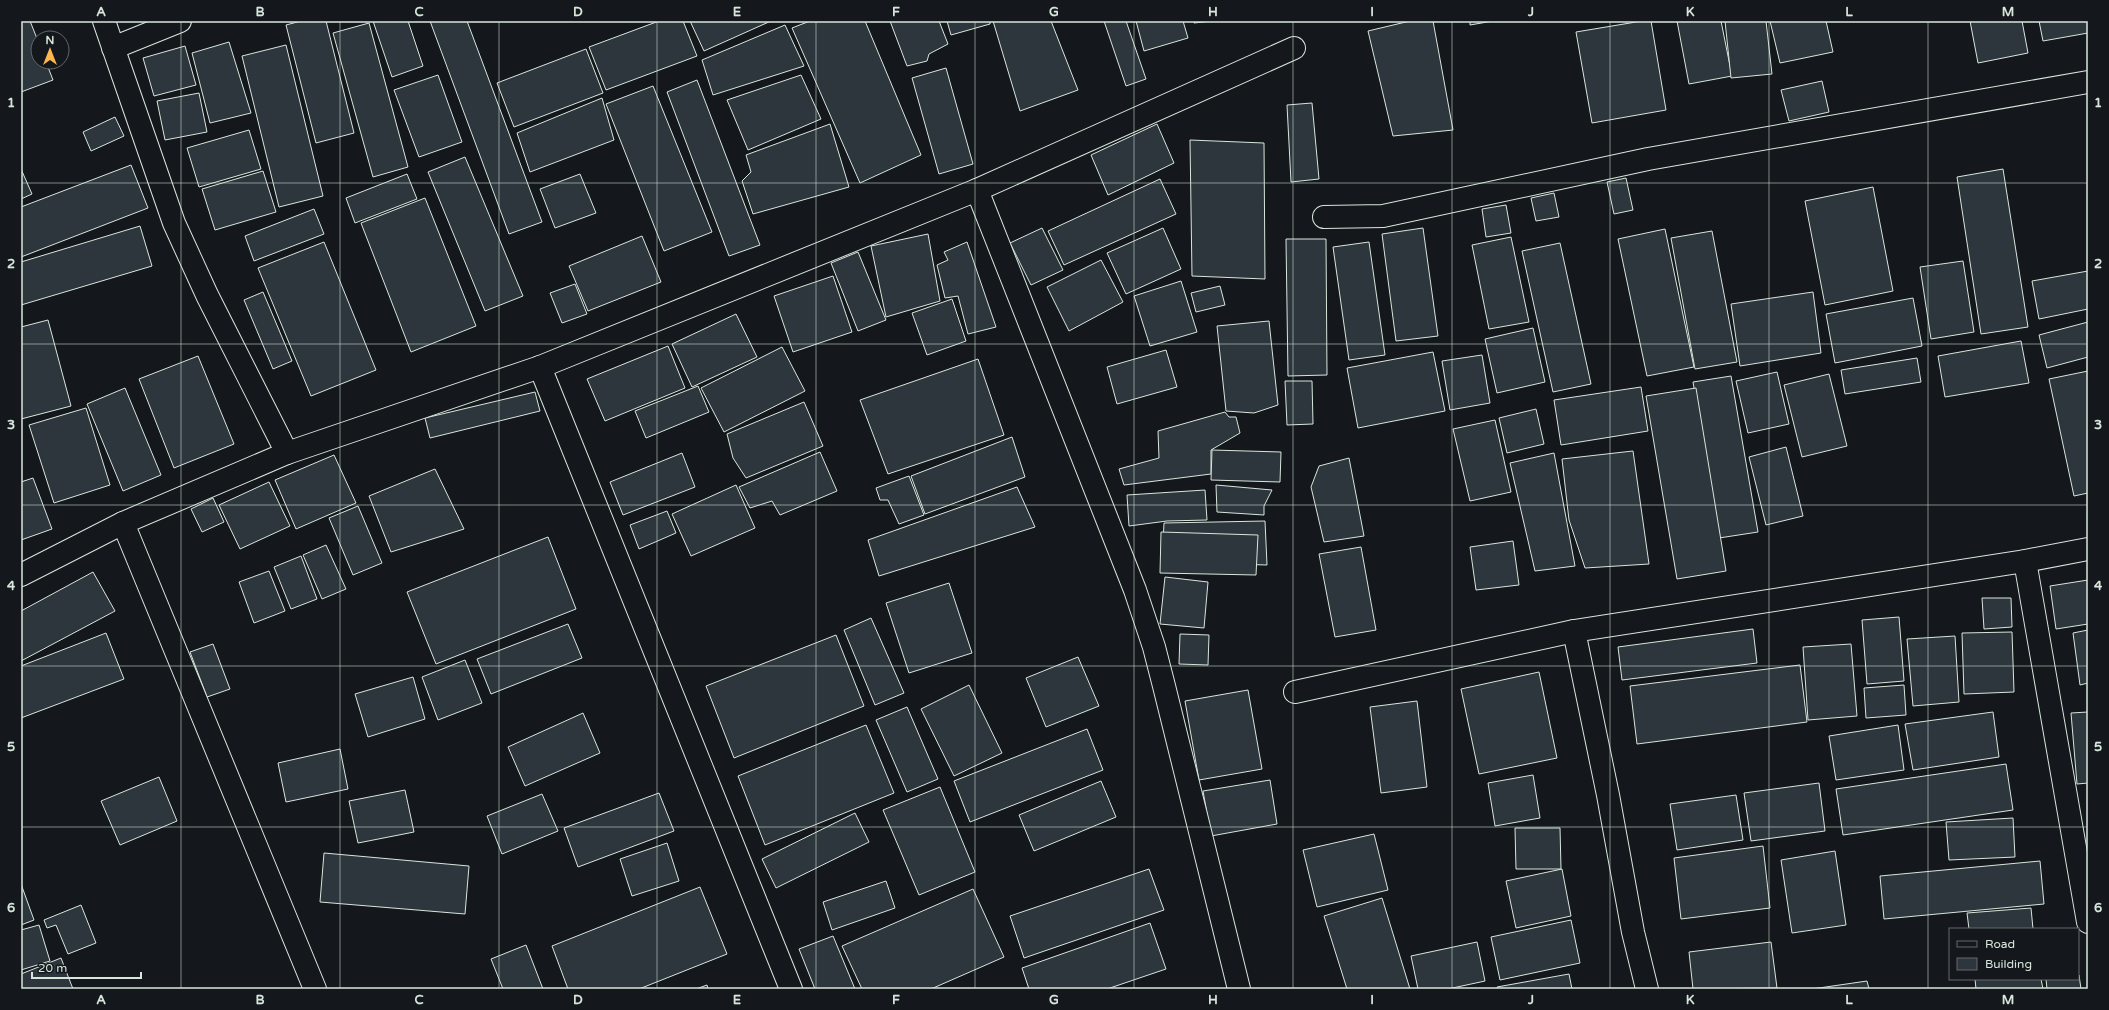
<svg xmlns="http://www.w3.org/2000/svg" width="2109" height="1010" viewBox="0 0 2109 1010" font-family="'Varela Round',sans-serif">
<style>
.building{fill:#2c363c;stroke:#d8e6dc}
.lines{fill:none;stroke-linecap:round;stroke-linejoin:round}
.minor-casing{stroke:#d8e6dc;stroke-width:24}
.minor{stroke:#14181c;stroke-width:22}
.grid{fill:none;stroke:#d8e6dc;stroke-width:1;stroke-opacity:0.55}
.neatline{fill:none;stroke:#d8e6dc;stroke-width:1.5}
.grid-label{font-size:13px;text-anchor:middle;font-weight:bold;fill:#d8e6dc}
</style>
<rect width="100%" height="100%" fill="#14181c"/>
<g class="building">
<polygon points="21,21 30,21 38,41 38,62 46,62 53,80 21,92"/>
<polygon points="301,21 326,21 354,133 316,143 286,25"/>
<polygon points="373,21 408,21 423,66 392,77"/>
<polygon points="430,21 467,21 542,222 509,234"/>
<polygon points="659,21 683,21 697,56 606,90 589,47"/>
<polygon points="690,21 771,21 704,51"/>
<polygon points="810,21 865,21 921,155 860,183 792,28"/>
<polygon points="890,21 939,21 948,44 929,54 927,61 907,66"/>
<polygon points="947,21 990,21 990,24 951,35"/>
<polygon points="993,21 1051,21 1078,90 1020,111"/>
<polygon points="1104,21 1126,21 1146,79 1126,86"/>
<polygon points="1136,21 1183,21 1188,38 1144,51"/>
<polygon points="1194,21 1212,21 1194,23"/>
<polygon points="1410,21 1433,21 1453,130 1393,136 1368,31"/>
<polygon points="1470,21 1493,21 1470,25"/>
<polygon points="1642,21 1651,21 1666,110 1592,123 1576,32"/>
<polygon points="1677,21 1721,21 1732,76 1689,84"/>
<polygon points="1725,21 1766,21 1772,74 1731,78"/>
<polygon points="1770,21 1826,21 1833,52 1780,63"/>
<polygon points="1970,21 2022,21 2028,53 1978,63"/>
<polygon points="2039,21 2088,21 2088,33 2043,41"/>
<polygon points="369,23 408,167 373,177 333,33"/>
<polygon points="785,25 804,66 713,95 702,60"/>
<polygon points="229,42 251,113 210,123 192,53"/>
<polygon points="286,45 323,196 279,207 242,56"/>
<polygon points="185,46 196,85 154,96 143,58"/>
<polygon points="586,49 603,93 514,127 497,83"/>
<polygon points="946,68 973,164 939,174 912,78"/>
<polygon points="438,75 462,142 419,157 394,90"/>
<polygon points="801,75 821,119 748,150 727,100"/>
<polygon points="697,80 760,245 729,256 667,92"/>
<polygon points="1822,81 1829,112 1789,121 1781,90"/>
<polygon points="653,86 712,232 664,251 606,104"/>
<polygon points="199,93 207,132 165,140 157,101"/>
<polygon points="602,98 614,140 530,172 517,133"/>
<polygon points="1312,103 1319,179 1291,182 1287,105"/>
<polygon points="115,117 124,136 91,151 83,132"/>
<polygon points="830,124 849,187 753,214 742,181 751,172 746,155"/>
<polygon points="1157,124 1174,163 1108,195 1091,155"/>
<polygon points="249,130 261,169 199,187 187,148"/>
<polygon points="1190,140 1264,143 1265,279 1192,276"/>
<polygon points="465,157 523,296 485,311 428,172"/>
<polygon points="131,165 148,208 21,257 21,207"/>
<polygon points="21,169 32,194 21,199"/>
<polygon points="2003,169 2028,327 1981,334 1957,177"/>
<polygon points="263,171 276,212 215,230 202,189"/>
<polygon points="407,174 417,199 355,223 346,198"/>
<polygon points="580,174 596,213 555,228 540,189"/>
<polygon points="1626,178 1633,210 1614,214 1607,182"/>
<polygon points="1160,179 1176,214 1064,265 1048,231"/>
<polygon points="1873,187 1893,291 1825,305 1805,201"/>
<polygon points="1554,193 1559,217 1536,221 1531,198"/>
<polygon points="425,198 476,326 411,352 361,223"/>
<polygon points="1506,205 1511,233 1486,237 1482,209"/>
<polygon points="314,209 324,234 254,261 245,236"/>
<polygon points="140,226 152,266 21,305 21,262"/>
<polygon points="1042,228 1063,270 1031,285 1010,243"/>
<polygon points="1163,228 1181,269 1126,294 1107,253"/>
<polygon points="1423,228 1438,336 1396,341 1382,234"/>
<polygon points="1665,229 1694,367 1647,376 1618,239"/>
<polygon points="1712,231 1737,362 1695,369 1671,238"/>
<polygon points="928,234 940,301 886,317 871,246"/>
<polygon points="642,236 661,282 588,311 569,266"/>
<polygon points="1511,237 1529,322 1489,329 1472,245"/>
<polygon points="1286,239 1326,239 1327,375 1288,376"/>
<polygon points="324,242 376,370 311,396 258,268"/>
<polygon points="967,242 996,327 968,334 958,296 945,298 937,265 948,260 944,252"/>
<polygon points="1369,242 1385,355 1349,360 1333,247"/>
<polygon points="1560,243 1591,384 1553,392 1522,251"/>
<polygon points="858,252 886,320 858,331 831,263"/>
<polygon points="1101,260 1123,302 1069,331 1047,287"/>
<polygon points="1963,261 1974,332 1931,339 1920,267"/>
<polygon points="2088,271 2088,309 2039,319 2032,281"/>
<polygon points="833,276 852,332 793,352 774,296"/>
<polygon points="1181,281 1197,332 1150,346 1134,296"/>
<polygon points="575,284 587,314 562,323 550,293"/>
<polygon points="1220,286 1225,305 1196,312 1191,293"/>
<polygon points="263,292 292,361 273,369 244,300"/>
<polygon points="1813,292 1821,353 1740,366 1731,304"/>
<polygon points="1913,298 1922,346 1835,363 1826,314"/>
<polygon points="952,299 966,341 927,355 912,313"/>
<polygon points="736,314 757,357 692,387 672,344"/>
<polygon points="48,320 71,406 21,419 21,327"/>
<polygon points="1269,321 1278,405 1254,413 1226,411 1217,326"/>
<polygon points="2088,322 2088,357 2047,368 2039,335"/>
<polygon points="1533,328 1545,382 1497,393 1485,339"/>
<polygon points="2021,341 2029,383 1945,397 1938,356"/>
<polygon points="668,346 685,388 605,421 587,379"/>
<polygon points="782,347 805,391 724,432 701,388"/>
<polygon points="1166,350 1177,387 1117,404 1107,367"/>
<polygon points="1433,352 1445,411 1358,428 1347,368"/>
<polygon points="1482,355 1490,403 1450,410 1442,361"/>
<polygon points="198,356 234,444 174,468 139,379"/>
<polygon points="1917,358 1921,382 1845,394 1841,370"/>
<polygon points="978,359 1004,435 888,474 860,400"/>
<polygon points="2088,371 2088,493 2074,496 2049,379"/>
<polygon points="1777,372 1789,424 1748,433 1736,381"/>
<polygon points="1829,374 1847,446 1802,457 1784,385"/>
<polygon points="1731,376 1758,532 1719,538 1693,382"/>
<polygon points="1285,381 1312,381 1313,424 1287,425"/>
<polygon points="698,386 709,412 646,438 635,411"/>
<polygon points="1641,387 1648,431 1561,445 1554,400"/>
<polygon points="125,388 161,475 123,491 87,404"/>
<polygon points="1696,388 1726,571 1677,579 1646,396"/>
<polygon points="535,392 540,411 430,438 425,418"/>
<polygon points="804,402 823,446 746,478 733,458 727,434"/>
<polygon points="86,408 110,485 54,503 29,425"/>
<polygon points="1536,409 1544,444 1507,453 1499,418"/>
<polygon points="1225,412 1229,417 1236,417 1240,433 1211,450 1211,474 1124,485 1119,469 1159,458 1158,431"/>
<polygon points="1495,420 1511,492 1470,501 1453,429"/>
<polygon points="1012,437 1025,477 925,514 911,476"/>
<polygon points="1786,447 1803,516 1766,525 1749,457"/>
<polygon points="1212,450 1281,452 1280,482 1211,480"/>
<polygon points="1633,451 1649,564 1585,568 1569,520 1562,459"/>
<polygon points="820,452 837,491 780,515 772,501 750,508 739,487"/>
<polygon points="682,453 695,487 623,515 610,482"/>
<polygon points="1554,453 1575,566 1535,571 1510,463"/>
<polygon points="334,455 356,503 296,529 275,480"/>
<polygon points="1349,458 1364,536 1324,542 1311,487 1319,466"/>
<polygon points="435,469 464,529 391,552 369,496"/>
<polygon points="909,476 924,515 899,524 888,500 880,500 876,488"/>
<polygon points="33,478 52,529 21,540 21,482"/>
<polygon points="269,482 290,526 240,549 219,505"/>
<polygon points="736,485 755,528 691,556 672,514"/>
<polygon points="1216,485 1272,490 1264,506 1264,515 1217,512"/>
<polygon points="1017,487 1035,527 879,576 868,540"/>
<polygon points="1205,490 1207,520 1167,521 1129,526 1127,495"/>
<polygon points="213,498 224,522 202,532 191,509"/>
<polygon points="358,506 382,563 353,575 329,518"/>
<polygon points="667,511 676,533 639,549 630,525"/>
<polygon points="1265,521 1267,565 1162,562 1164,523"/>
<polygon points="1161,532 1258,535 1256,575 1160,573"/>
<polygon points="548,537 576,609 436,664 407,592"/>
<polygon points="1513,541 1519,585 1476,590 1470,547"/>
<polygon points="326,545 346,589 322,599 303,555"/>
<polygon points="1361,547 1376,630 1335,637 1319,554"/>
<polygon points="301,556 317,599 291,609 274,567"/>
<polygon points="269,571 285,611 254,623 239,582"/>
<polygon points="93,572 115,611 21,661 21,611"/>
<polygon points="1165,577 1208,582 1204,628 1160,624"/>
<polygon points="2088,580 2088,624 2056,629 2050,586"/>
<polygon points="949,583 972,653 909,673 886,603"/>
<polygon points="1982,598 2011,598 2012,627 1984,629"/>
<polygon points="1899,617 1904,681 1867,684 1862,620"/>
<polygon points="871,618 904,693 875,705 844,630"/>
<polygon points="568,624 582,658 491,694 477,659"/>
<polygon points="1753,629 1757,663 1622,680 1618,647"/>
<polygon points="2088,630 2088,683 2080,685 2073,633"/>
<polygon points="2012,632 2014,692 1964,694 1962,633"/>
<polygon points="106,633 124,679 21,718 21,666"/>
<polygon points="1180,634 1209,635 1208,665 1179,664"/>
<polygon points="836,635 864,706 734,758 706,686"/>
<polygon points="1955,636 1959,702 1913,706 1907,639"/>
<polygon points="213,644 230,689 207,697 190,652"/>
<polygon points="1851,644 1857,716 1808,720 1803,647"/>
<polygon points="1078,657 1099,706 1046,727 1026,678"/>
<polygon points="465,660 482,703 438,720 422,677"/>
<polygon points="1800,665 1807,722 1637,744 1630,686"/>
<polygon points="1539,672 1557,758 1479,774 1461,689"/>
<polygon points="413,677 425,719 368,737 355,694"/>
<polygon points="969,685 1002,753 954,776 921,709"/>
<polygon points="1904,685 1906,715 1866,718 1864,688"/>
<polygon points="1248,690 1262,769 1199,780 1185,701"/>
<polygon points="1417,701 1427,787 1381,793 1370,707"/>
<polygon points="907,707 938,779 907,792 876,720"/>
<polygon points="1993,712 1999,757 1913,770 1905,724"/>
<polygon points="2088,712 2088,783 2077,784 2071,713"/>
<polygon points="583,713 600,753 525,786 508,747"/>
<polygon points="866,725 894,793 765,845 738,776"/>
<polygon points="1898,725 1904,770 1836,780 1829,736"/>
<polygon points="1087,729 1103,770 970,822 954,781"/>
<polygon points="340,749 348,789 286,802 278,763"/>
<polygon points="2006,764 2013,810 1843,835 1836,789"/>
<polygon points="1533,775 1540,818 1495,826 1488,783"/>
<polygon points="159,777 177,821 120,845 101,801"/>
<polygon points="1270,780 1277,824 1211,836 1203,791"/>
<polygon points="1101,781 1116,817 1034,851 1019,815"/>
<polygon points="1819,783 1825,831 1751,841 1744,793"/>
<polygon points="940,787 975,872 919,895 883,810"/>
<polygon points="405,790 414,832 358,843 349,801"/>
<polygon points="659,793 674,831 578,867 564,828"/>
<polygon points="542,794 558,831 502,854 487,816"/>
<polygon points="1736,795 1743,840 1677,850 1670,804"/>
<polygon points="855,813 869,842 776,888 762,859"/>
<polygon points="2013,818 2015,857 1949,860 1946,822"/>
<polygon points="1515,828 1560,828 1561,869 1516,869"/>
<polygon points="1374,834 1388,890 1317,907 1303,850"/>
<polygon points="667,843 679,881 632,896 620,859"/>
<polygon points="1763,846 1770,908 1681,919 1674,858"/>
<polygon points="1835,851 1846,925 1792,933 1781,860"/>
<polygon points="324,853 469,866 465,914 320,902"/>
<polygon points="2040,861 2044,904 1884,919 1880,876"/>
<polygon points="1149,869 1164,910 1024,958 1010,916"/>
<polygon points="1562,869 1571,916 1516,928 1506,881"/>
<polygon points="886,881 895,908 832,930 823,902"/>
<polygon points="21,884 34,920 21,925"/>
<polygon points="700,887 727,954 639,989 568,989 552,946"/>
<polygon points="973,889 1004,957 931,989 862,989 842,946"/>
<polygon points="1382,898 1410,989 1347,989 1324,916"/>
<polygon points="81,905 96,943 68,954 56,925 47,928 44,920"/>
<polygon points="2031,908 2033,929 1969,929 1967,913"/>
<polygon points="1571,920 1580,963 1500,980 1491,937"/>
<polygon points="1150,923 1166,969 1107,989 1029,989 1022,968"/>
<polygon points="39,925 50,961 21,970 21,930"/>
<polygon points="833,936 855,989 815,989 799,949"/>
<polygon points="1477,942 1485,981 1448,989 1418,989 1411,956"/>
<polygon points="1771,942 1777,988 1693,989 1689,952"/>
<polygon points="526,945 543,989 503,989 491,959"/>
<polygon points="61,958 73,989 21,989 21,974"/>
<polygon points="1569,974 1572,989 1498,989 1497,987"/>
<polygon points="2079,975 2081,989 2047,989 2046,979 2078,979"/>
<polygon points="1975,979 2041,979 2043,989 1976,989"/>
<polygon points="1867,981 1869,989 1812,989"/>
<polygon points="707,985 708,989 696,989"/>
</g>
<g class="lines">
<defs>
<g id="minor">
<polyline points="104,21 174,223 207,295 287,453"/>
<polyline points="113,48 180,21"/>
<polyline points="977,190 1135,590 1154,647 1164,686 1239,989"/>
<polyline points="1324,217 1383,216 1648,159 2088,82"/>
<polyline points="540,367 791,989"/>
<polyline points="123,523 315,989"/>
<polyline points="2025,561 2088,922"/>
<polyline points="21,575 123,523 287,453 540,367 977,190 1294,48"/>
<polyline points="1574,631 1608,795 1633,932 1647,989"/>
<polyline points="1295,692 1574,631 2025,561 2088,549"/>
</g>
</defs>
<use href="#minor" class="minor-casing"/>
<use href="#minor" class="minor"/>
</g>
<path class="grid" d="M 181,21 L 181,989M 340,21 L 340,989M 499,21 L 499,989M 657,21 L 657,989M 816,21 L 816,989M 975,21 L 975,989M 1134,21 L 1134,989M 1293,21 L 1293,989M 1452,21 L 1452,989M 1610,21 L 1610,989M 1769,21 L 1769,989M 1928,21 L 1928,989M 21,183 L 2088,183M 21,344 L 2088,344M 21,505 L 2088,505M 21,666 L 2088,666M 21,827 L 2088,827"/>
<rect width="2109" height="1010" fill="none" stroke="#14181c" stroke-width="44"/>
<rect x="1949" y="928" width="130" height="52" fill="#14181c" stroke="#626a69"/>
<rect x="1957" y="941" width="20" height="6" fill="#14181c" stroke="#626a69"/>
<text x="1985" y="948" font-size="12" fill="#d8e6dc">Road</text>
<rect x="1957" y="958" width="20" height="12" fill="#2c363c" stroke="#626a69"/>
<text x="1985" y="968" font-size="12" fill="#d8e6dc">Building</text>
<g transform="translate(50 50)"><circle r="19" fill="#14181c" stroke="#626a69"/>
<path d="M0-3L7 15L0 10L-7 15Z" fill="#ffb74d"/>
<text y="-6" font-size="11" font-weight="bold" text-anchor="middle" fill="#d8e6dc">N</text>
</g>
<path d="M32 972v6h109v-6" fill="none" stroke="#d8e6dc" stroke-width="2"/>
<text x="38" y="972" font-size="12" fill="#d8e6dc" stroke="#14181c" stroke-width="3" paint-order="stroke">20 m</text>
<rect x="22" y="22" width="2065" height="966" class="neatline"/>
<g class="grid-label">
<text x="101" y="16">A</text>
<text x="260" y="16">B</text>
<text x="419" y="16">C</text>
<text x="578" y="16">D</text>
<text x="737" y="16">E</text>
<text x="896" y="16">F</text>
<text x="1054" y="16">G</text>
<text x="1213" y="16">H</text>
<text x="1372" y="16">I</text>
<text x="1531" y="16">J</text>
<text x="1690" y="16">K</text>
<text x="1849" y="16">L</text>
<text x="2008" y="16">M</text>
<text x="11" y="107">1</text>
<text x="2098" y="107">1</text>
<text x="11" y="268">2</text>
<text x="2098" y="268">2</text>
<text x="11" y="429">3</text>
<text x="2098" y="429">3</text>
<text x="11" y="590">4</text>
<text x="2098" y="590">4</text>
<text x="11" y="751">5</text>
<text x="2098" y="751">5</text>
<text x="11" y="912">6</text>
<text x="2098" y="912">6</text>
<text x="101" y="1004">A</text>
<text x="260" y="1004">B</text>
<text x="419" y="1004">C</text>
<text x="578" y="1004">D</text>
<text x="737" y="1004">E</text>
<text x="896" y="1004">F</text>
<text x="1054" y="1004">G</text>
<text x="1213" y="1004">H</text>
<text x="1372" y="1004">I</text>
<text x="1531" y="1004">J</text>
<text x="1690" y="1004">K</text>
<text x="1849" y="1004">L</text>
<text x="2008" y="1004">M</text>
</g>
</svg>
